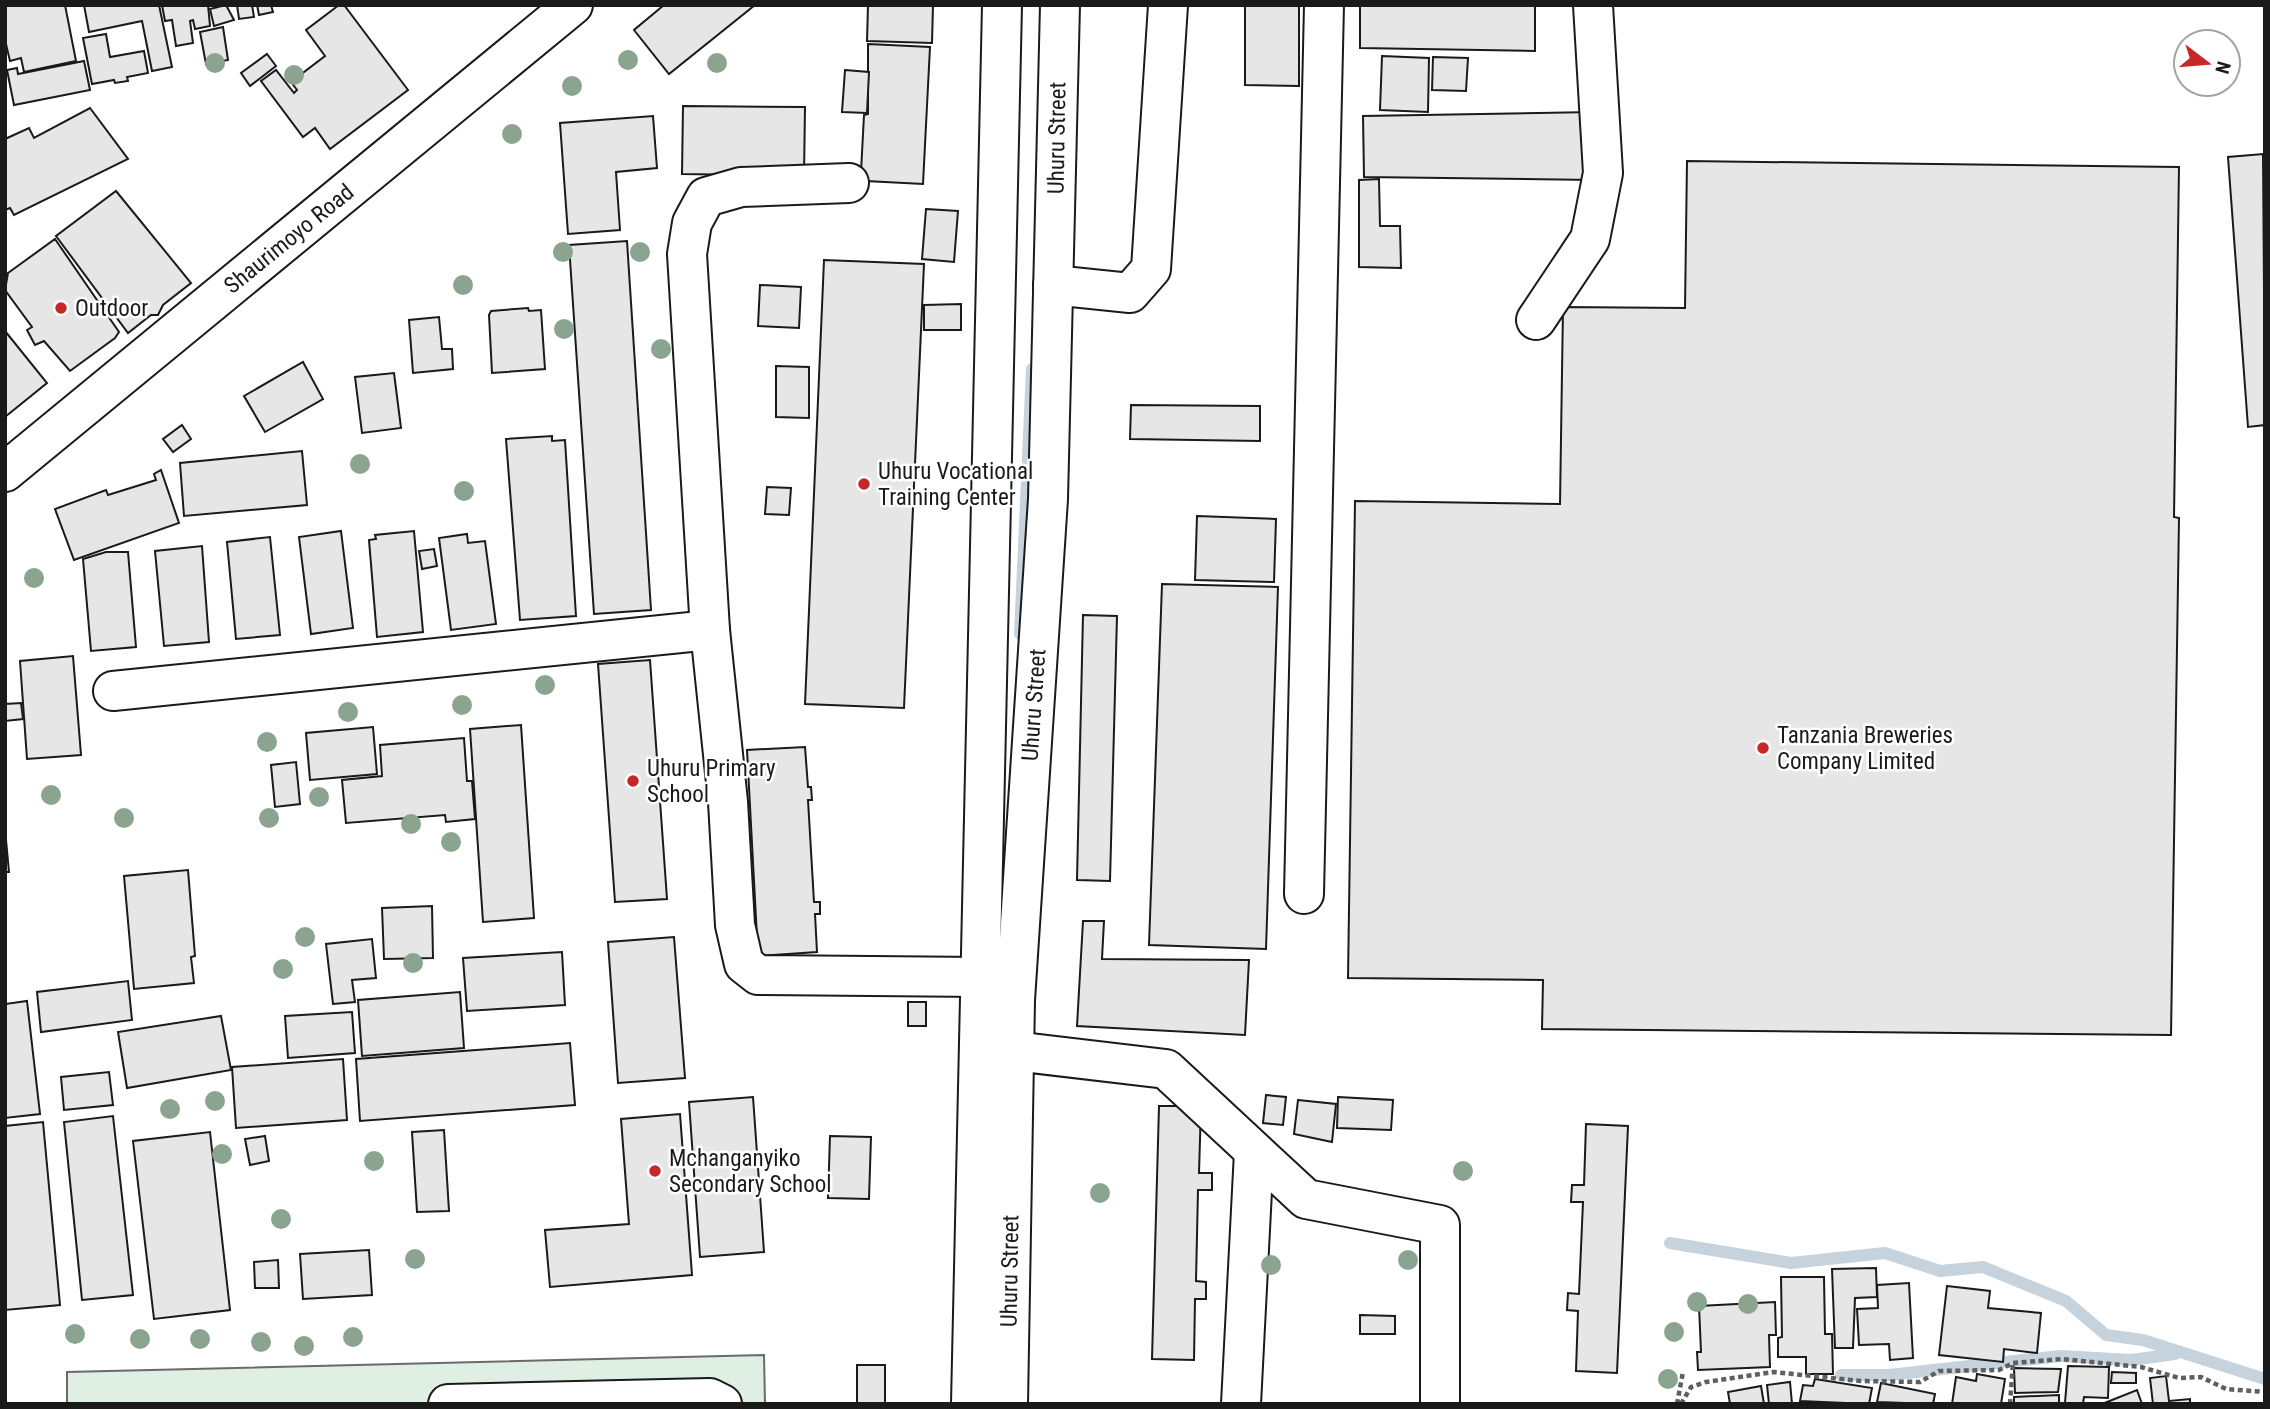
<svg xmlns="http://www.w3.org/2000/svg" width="2270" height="1409" viewBox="0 0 2270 1409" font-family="'Roboto Condensed',sans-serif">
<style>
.green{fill:#e0efe3;stroke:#6a6a6a;stroke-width:2}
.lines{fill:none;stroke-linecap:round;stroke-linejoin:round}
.stream{stroke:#c6d2dc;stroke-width:12}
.building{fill:#e6e6e6;stroke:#1a1a1a;stroke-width:2}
.minor-casing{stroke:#1a1a1a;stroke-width:42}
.major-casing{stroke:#1a1a1a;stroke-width:42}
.path{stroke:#5f5f5f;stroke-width:4.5;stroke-dasharray:5 3.5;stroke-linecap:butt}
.minor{stroke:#fff;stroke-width:38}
.major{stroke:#fff;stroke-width:38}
.tree{fill:#8aa48f}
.poi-dot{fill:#c62828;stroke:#fff;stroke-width:2.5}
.labels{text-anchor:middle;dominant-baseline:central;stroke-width:5;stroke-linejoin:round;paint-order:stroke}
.street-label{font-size:23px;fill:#1a1a1a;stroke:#fff}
.poi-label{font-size:23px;fill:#1a1a1a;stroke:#fff;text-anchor:start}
</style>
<rect width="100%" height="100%" fill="#fff"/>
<polygon class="green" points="764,1355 765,1404 67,1404 67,1372"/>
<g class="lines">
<g class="stream">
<polyline points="1020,634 1032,369"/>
<polyline points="1670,1243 1791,1263 1885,1253 1940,1271 1983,1267 2066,1301 2106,1335 2143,1340 2265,1379"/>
<polyline points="1841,1375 1889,1375 2060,1356 2131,1360 2175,1354"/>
</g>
</g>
<g class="building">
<polygon points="5,5 65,5 76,61 24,72 21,58 10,61 5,40"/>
<polygon points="84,5 159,5 172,67 152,71 142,21 89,32"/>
<polygon points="162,5 208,5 210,26 195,29 193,20 190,21 193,43 176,46 172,20 165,21"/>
<polygon points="226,5 234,20 214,26 210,9"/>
<polygon points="237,5 252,5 254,17 239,19"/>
<polygon points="257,5 271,5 273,12 259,15"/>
<polygon points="339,5 344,5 408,90 330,149 315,128 303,137 261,81 276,70 294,93 297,90 291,82 325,56 306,30"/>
<polygon points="664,5 755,5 669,74 634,30"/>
<polygon points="868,5 933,5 932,43 867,41"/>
<polygon points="1245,5 1299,5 1299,86 1245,85"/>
<polygon points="1360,5 1535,5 1535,51 1360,48"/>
<polygon points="223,27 228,60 206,64 200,32"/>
<polygon points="106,34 110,57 144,51 148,73 127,77 128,81 115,83 114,80 92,84 83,38"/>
<polygon points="868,44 930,47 923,184 866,181 866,173 861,172 864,115 868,114"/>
<polygon points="267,54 276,66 250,86 241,73"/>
<polygon points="1382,56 1429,58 1428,112 1380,110"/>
<polygon points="1433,57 1468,58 1466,91 1432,90"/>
<polygon points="84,61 90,90 14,105 7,70 17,68 18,74"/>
<polygon points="845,70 869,72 867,113 842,112"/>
<polygon points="683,106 805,107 804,176 682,174"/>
<polygon points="90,108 128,159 14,215 10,208 5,210 5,139 29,128 34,138"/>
<polygon points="1593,112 1593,180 1364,177 1363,116"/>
<polygon points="653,116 657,168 616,172 620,230 568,234 560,123"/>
<polygon points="2263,154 2265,425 2248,427 2228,157"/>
<polygon points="1687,161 2179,167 2174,517 2179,518 2171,1035 1542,1029 1543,980 1348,978 1355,501 1560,504 1563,307 1685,308"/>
<polygon points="1379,179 1380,226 1400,226 1401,268 1359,267 1359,180"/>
<polygon points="116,191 191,283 163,305 158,315 151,315 128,333 56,236"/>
<polygon points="926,209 958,211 954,262 922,259"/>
<polygon points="55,239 119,332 115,338 70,371 44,341 35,345 27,330 32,327 5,290 8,273"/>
<polygon points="627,241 651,610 594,614 569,245"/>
<polygon points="824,260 924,264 904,708 805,704"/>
<polygon points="760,285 801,287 799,328 758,326"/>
<polygon points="961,304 961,330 924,330 924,305"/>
<polygon points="528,308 529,311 541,310 545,369 492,373 489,315 491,311"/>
<polygon points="439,317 442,349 452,349 453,369 413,373 409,320"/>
<polygon points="5,331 47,383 5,417"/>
<polygon points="303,362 323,399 265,432 244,396"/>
<polygon points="776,366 809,367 809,418 776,417"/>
<polygon points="394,373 401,428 362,433 355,377"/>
<polygon points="1131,405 1260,406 1260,441 1130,439"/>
<polygon points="182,425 191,439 173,452 163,439"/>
<polygon points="552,436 552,441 565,440 576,616 520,620 506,439"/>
<polygon points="302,451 307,505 184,516 180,463"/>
<polygon points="161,470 179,523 74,560 55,509 106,490 108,495 156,480 154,474"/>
<polygon points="767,487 791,488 789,515 765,514"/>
<polygon points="1197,516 1276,519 1274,582 1195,580"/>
<polygon points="341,531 353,628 311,634 299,537"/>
<polygon points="414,531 423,632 377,637 369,540 376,539 375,535"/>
<polygon points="467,534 468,543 485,541 496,624 451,630 439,538"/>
<polygon points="270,537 280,635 236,639 227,542"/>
<polygon points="202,546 209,642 164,646 155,551"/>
<polygon points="434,549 437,566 422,569 419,551"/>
<polygon points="106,552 128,552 136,647 91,651 83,559"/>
<polygon points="1162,584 1278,587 1266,949 1149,945"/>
<polygon points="1083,615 1117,616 1110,881 1077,880"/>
<polygon points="73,656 81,755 27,759 20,661"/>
<polygon points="650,660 667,899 615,902 598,664"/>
<polygon points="21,703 23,719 5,721 5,704"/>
<polygon points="521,725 534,918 483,922 470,729"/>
<polygon points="373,727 377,774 310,780 306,733"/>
<polygon points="464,738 467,781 472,781 475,819 446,822 445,815 346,823 342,780 382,776 380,745"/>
<polygon points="805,747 808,787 811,787 812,800 808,800 814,902 820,902 820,914 815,914 817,952 758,956 747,750"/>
<polygon points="296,762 300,804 275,807 271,765"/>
<polygon points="5,829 9,872 5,872"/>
<polygon points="188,870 195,956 191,957 194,983 134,989 124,876"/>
<polygon points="432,906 433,958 384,959 382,908"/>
<polygon points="1083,921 1104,921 1102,959 1249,960 1245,1035 1077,1026"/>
<polygon points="674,937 685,1078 618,1083 608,942"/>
<polygon points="372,939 376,978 352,980 355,1002 333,1004 326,944"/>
<polygon points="562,952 565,1005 467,1011 463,958"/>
<polygon points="128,981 132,1020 41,1032 37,992"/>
<polygon points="460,992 464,1048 362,1056 358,1000"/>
<polygon points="27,1001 40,1114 5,1118 5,1004"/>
<rect x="908" y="1002" width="18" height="24"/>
<polygon points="352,1012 355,1053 288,1058 285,1016"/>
<polygon points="221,1016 231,1070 127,1088 118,1032"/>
<polygon points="570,1043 575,1105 360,1121 356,1059"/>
<polygon points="343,1059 347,1120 236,1128 232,1067"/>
<polygon points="109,1072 113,1105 64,1110 61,1077"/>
<polygon points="1266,1095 1286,1097 1283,1125 1263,1123"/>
<polygon points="753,1097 764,1252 700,1257 689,1102"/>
<polygon points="1338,1097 1393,1100 1391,1130 1337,1128"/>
<polygon points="1298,1100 1336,1104 1332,1142 1294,1134"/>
<polygon points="1159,1106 1201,1106 1199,1173 1212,1173 1212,1190 1198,1190 1196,1281 1206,1282 1206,1299 1195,1299 1194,1360 1152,1359"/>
<polygon points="680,1114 692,1275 550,1287 545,1230 629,1224 621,1119"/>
<polygon points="113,1116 133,1295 82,1300 64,1122"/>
<polygon points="43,1122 60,1305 5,1310 5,1126"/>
<polygon points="1586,1124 1628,1126 1617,1373 1576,1371 1578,1311 1567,1310 1568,1293 1579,1294 1583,1202 1571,1202 1572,1185 1584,1185"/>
<polygon points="444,1130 449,1211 417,1212 412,1132"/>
<polygon points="210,1132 230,1310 154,1319 133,1141"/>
<polygon points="265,1136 269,1161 250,1165 245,1139"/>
<polygon points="830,1136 871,1137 869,1199 828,1198"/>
<polygon points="369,1250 372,1295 303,1299 300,1254"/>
<polygon points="278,1260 279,1288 255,1288 254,1262"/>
<polygon points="1876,1268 1877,1297 1855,1298 1853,1348 1835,1348 1832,1269"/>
<polygon points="1781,1277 1824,1277 1825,1334 1832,1334 1833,1374 1806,1374 1806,1357 1778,1357 1778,1338 1782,1337"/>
<polygon points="1909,1283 1913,1358 1890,1360 1889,1344 1859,1345 1857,1309 1878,1308 1877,1285"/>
<polygon points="1947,1286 1990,1291 1988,1308 2041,1313 2037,1353 2004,1349 2003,1362 1939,1355"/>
<polygon points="1775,1302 1776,1335 1769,1335 1770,1367 1698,1370 1697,1352 1701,1352 1699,1306"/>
<polygon points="1360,1315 1395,1316 1395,1334 1360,1334"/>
<rect x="857" y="1365" width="28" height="39"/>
<polygon points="2068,1366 2109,1367 2108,1398 2084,1397 2083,1404 2065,1403"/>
<polygon points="2014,1368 2061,1369 2058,1392 2015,1393"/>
<polygon points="2112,1372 2136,1373 2136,1383 2111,1383"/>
<polygon points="1977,1374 2005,1379 2001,1404 1952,1404 1956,1377 1976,1381"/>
<polygon points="2166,1376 2169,1401 2190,1399 2190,1404 2153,1404 2150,1378"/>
<polygon points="1815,1379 1872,1388 1869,1404 1800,1401 1803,1385 1813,1386"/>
<polygon points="1790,1382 1792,1404 1769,1404 1767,1385"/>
<polygon points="1881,1383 1935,1394 1933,1404 1877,1402"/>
<polygon points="1761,1386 1764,1404 1730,1404 1728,1392"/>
<polygon points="2137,1390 2142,1404 2102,1404"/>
<polygon points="2059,1395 2059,1404 2014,1404 2014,1397"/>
</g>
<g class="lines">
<defs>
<g id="minor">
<polyline points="849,183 741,187 706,197 692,223 687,254 710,630 728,802 735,925 744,964 758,975 980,977 1014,975"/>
<polyline points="1053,285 1130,293 1151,269 1168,5"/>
<polyline points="1536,320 1590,239 1603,173 1593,5"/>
<polyline points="5,472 573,5"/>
<polyline points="113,691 710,630"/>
<polyline points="1304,894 1324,5"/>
<polyline points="1014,1051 1166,1069 1306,1199 1440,1225 1440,1404"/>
<polyline points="448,1404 710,1398 722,1404"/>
<polyline points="1241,1404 1254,1152"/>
</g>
<g id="major">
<polyline points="971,1404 1002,5"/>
<polyline points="1008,1404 1015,1000 1048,499 1060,5"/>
</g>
</defs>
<use href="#minor" class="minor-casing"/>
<use href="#major" class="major-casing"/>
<g class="path">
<polyline points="1677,1404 1683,1372"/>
<polyline points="1681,1404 1691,1387 1706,1382 1774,1372 1861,1381 1920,1382 1939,1371 1999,1370 2013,1363 2062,1359 2141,1367 2179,1378 2201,1377 2226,1389 2265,1392"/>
<polyline points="2010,1404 2013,1363"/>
</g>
<use href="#minor" class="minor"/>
<use href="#major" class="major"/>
</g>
<g class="tree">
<circle cx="628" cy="60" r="10"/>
<circle cx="215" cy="63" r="10"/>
<circle cx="717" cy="63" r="10"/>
<circle cx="294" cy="75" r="10"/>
<circle cx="572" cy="86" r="10"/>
<circle cx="512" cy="134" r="10"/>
<circle cx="563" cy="252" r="10"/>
<circle cx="640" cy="252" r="10"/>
<circle cx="463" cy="285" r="10"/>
<circle cx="564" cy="329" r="10"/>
<circle cx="661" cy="349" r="10"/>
<circle cx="360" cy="464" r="10"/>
<circle cx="464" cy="491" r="10"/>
<circle cx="34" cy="578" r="10"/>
<circle cx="545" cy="685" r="10"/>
<circle cx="462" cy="705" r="10"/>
<circle cx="348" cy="712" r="10"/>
<circle cx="267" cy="742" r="10"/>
<circle cx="51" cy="795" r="10"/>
<circle cx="319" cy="797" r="10"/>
<circle cx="124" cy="818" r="10"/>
<circle cx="269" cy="818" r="10"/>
<circle cx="411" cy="824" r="10"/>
<circle cx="451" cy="842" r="10"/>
<circle cx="305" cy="937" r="10"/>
<circle cx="413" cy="963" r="10"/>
<circle cx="283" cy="969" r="10"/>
<circle cx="215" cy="1101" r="10"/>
<circle cx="170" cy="1109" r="10"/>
<circle cx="222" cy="1154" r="10"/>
<circle cx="374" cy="1161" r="10"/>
<circle cx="1463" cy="1171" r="10"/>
<circle cx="1100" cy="1193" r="10"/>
<circle cx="281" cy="1219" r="10"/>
<circle cx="415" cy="1259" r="10"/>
<circle cx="1408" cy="1260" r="10"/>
<circle cx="1271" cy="1265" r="10"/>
<circle cx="1697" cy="1302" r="10"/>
<circle cx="1748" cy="1304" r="10"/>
<circle cx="1674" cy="1332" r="10"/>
<circle cx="75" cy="1334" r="10"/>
<circle cx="353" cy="1337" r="10"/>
<circle cx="140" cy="1339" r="10"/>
<circle cx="200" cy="1339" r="10"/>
<circle cx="261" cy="1342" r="10"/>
<circle cx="304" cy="1346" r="10"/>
<circle cx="1668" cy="1379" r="10"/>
</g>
<g class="poi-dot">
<circle cx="61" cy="308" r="7"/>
<circle cx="864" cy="484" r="7"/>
<circle cx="1763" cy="748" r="7"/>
<circle cx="633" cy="781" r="7"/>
<circle cx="655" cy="1171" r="7"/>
</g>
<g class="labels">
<g class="street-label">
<text transform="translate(1057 138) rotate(-89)">Uhuru Street</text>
<text transform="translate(289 239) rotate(-39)">Shaurimoyo Road</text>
<text transform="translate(1034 705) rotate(-86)">Uhuru Street</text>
<text transform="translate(1010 1271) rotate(-89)">Uhuru Street</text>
</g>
<g class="poi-label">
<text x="75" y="308">Outdoor</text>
<text x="878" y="471">Uhuru Vocational<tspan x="878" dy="26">Training Center</tspan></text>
<text x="1777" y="735">Tanzania Breweries<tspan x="1777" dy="26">Company Limited</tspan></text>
<text x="647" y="768">Uhuru Primary<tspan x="647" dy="26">School</tspan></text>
<text x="669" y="1158">Mchanganyiko<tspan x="669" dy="26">Secondary School</tspan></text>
</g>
</g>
<rect width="2270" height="1409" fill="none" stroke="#1a1a1a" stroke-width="14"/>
<g transform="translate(2207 63) rotate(106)"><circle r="33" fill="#ffffff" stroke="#a3a3a3" stroke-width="2"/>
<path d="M0-5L12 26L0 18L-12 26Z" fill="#c62828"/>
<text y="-10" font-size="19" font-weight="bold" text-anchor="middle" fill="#1a1a1a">N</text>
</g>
</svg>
